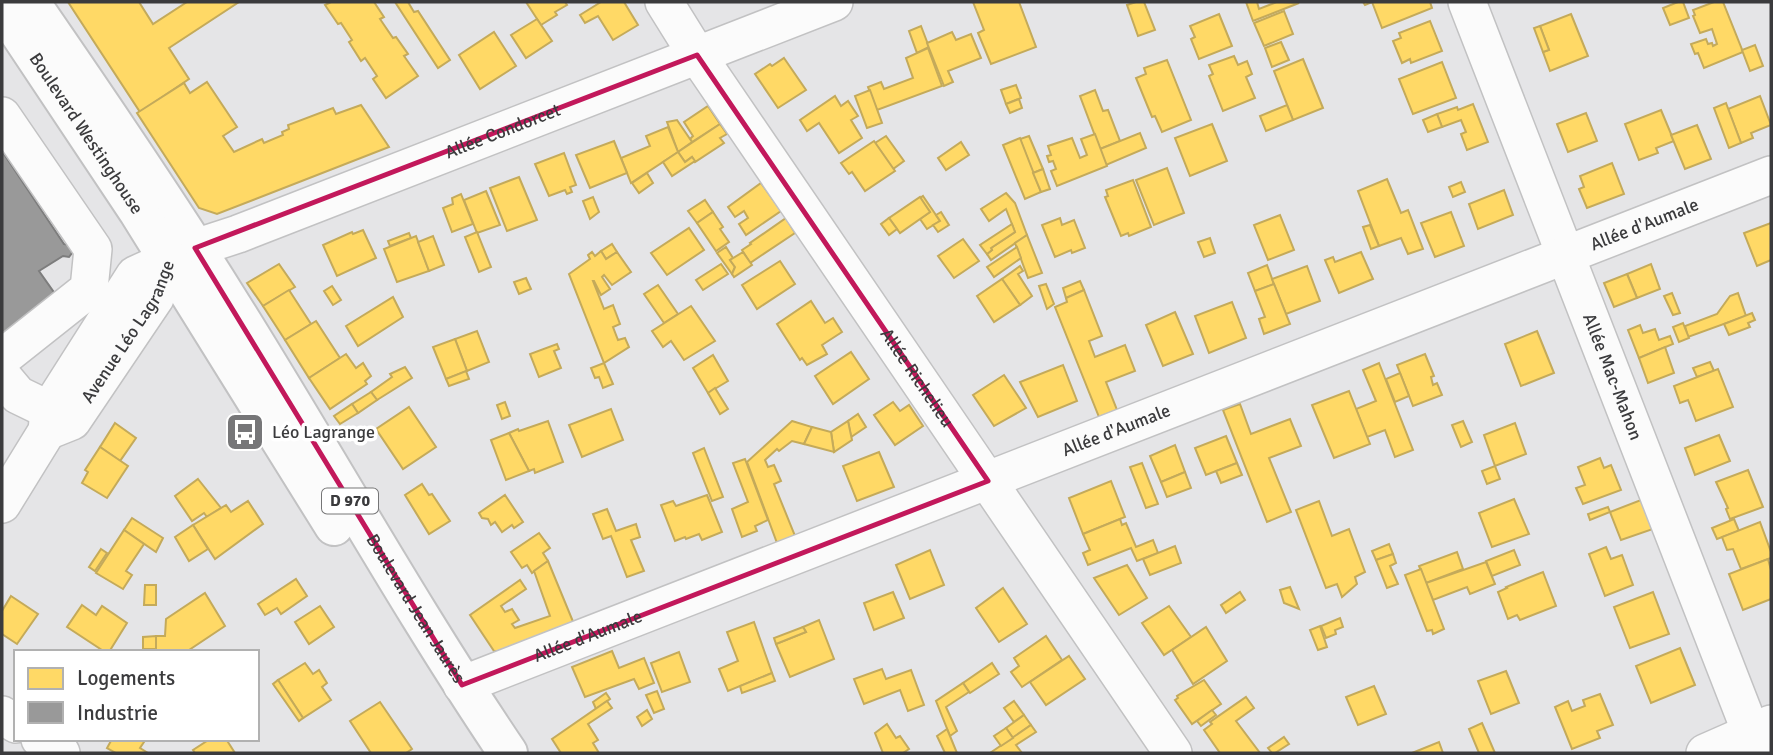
<svg xmlns="http://www.w3.org/2000/svg" width="1773" height="755" viewBox="0 0 1773 755" font-family="Signika,sans-serif">
<style>
.homes{fill:#ffd966;stroke:#c4aa5a;stroke-width:2}
.industry{fill:#999;stroke:#7d7d7d;stroke-width:2}
.lines{fill:none;stroke-linecap:round;stroke-linejoin:round}
.minor-casing{stroke:#c2c2c3;stroke-width:40}
.major-casing{stroke:#c2c2c3;stroke-width:42}
.minor{stroke:#fbfbfb;stroke-width:37}
.major{stroke:#fbfbfb;stroke-width:38}
.marked{fill:none;stroke:#c2185b;stroke-width:5;stroke-linejoin:round}
.labels{text-anchor:middle;dominant-baseline:central;stroke-width:7;stroke-linejoin:round;paint-order:stroke}
.shield{fill:#fff;stroke:#767677;stroke-width:2}
.shield-label{font-size:16px;font-weight:bold;fill:#3b3b3d}
.street-label{font-size:18px;fill:#3b3b3d;stroke:#fff}
.poi-label{font-size:18px;fill:#3b3b3d;stroke:#fff;text-anchor:start}
</style>
<rect width="100%" height="100%" fill="#e5e5e7"/>
<g class="homes">
<polygon points="68,2 139,2 153,24 187,2 239,2 169,48 189,79 140,112"/>
<polygon points="331,2 374,2 384,17 380,19 393,38 396,37 408,54 404,56 418,76 386,98 373,79 377,76 365,58 361,61 349,42 352,40 341,23 338,24 325,5"/>
<polygon points="395,2 408,2 414,12 418,11 450,60 438,68"/>
<polygon points="526,2 565,2 567,5 555,12 557,15 541,25"/>
<polygon points="601,2 624,2 638,25 613,40 598,16 585,23 580,15"/>
<polygon points="973,2 1019,2 1036,47 991,64 978,33 984,30"/>
<polygon points="1136,2 1144,2 1155,30 1138,36 1127,5"/>
<polygon points="1246,2 1258,2 1257,2 1259,9 1277,2 1299,3 1253,21"/>
<polygon points="1363,2 1430,2 1432,8 1382,28 1372,2 1365,5"/>
<polygon points="1678,2 1683,2 1689,18 1670,25 1663,8"/>
<polygon points="1714,2 1723,2 1743,52 1704,68 1698,53 1695,54 1691,44 1706,39 1708,44 1712,43 1713,46 1717,44 1712,29 1700,33 1693,16 1695,15 1693,10"/>
<polygon points="1284,11 1293,34 1264,46 1254,23"/>
<polygon points="1219,14 1232,46 1199,59 1191,39 1195,37 1190,26"/>
<polygon points="1571,14 1588,56 1550,71 1543,52 1549,50 1540,26"/>
<polygon points="537,19 552,41 526,58 511,35"/>
<polygon points="1430,21 1442,51 1411,63 1410,59 1402,63 1393,41 1401,38 1399,33"/>
<polygon points="921,26 929,47 917,53 909,31"/>
<polygon points="1540,26 1549,50 1543,52 1534,28"/>
<polygon points="494,32 516,66 480,89 459,55"/>
<polygon points="952,32 956,40 971,34 981,58 948,71 953,82 944,86 927,43"/>
<polygon points="1281,42 1289,60 1272,67 1265,48"/>
<polygon points="1755,45 1763,66 1750,71 1742,50"/>
<polygon points="928,48 942,86 877,110 868,87 881,82 884,89 913,78 906,58"/>
<polygon points="1234,56 1238,65 1247,61 1252,74 1246,77 1255,98 1223,111 1209,76 1213,74 1209,65"/>
<polygon points="784,58 806,90 778,108 755,74 770,64 772,66"/>
<polygon points="1303,59 1323,108 1293,120 1274,71"/>
<polygon points="1167,60 1191,120 1162,132 1155,116 1152,117 1136,78 1146,74 1144,68"/>
<polygon points="1442,62 1456,98 1413,114 1399,79"/>
<polygon points="207,82 237,127 223,136 234,152 262,139 264,143 283,135 282,132 289,129 288,125 333,108 336,114 361,105 389,147 217,214 199,208 137,113 184,83 190,93"/>
<polygon points="1016,85 1021,98 1006,104 1001,90"/>
<polygon points="870,90 882,123 867,128 855,96"/>
<polygon points="1095,90 1103,111 1108,110 1120,141 1100,149 1080,96"/>
<polygon points="835,96 841,106 848,101 858,116 851,120 862,138 839,153 819,123 807,131 800,120"/>
<polygon points="1760,96 1771,125 1751,133 1753,138 1741,143 1728,109"/>
<polygon points="1019,99 1022,108 1010,113 1006,104"/>
<polygon points="1726,103 1741,143 1729,148 1714,108"/>
<polygon points="1473,104 1488,142 1467,150 1461,134 1466,132 1461,120 1442,127 1437,114 1457,107 1458,110"/>
<polygon points="1287,105 1293,120 1266,131 1260,116"/>
<polygon points="708,106 720,124 692,142 690,139 693,136 684,122"/>
<polygon points="1661,110 1674,141 1656,148 1658,153 1639,160 1625,124"/>
<polygon points="1586,113 1597,141 1568,152 1557,124"/>
<polygon points="1437,114 1442,127 1428,132 1423,120"/>
<polygon points="677,120 692,142 678,152 667,122"/>
<polygon points="720,124 727,134 720,138 724,143 695,162 692,157 685,162 678,152"/>
<polygon points="1212,124 1227,161 1190,176 1175,138"/>
<polygon points="1697,125 1711,159 1685,169 1671,135"/>
<polygon points="668,127 678,152 631,183 621,158 650,146 646,136"/>
<polygon points="1140,133 1146,148 1106,165 1100,149"/>
<polygon points="1095,134 1107,166 1057,186 1051,171 1056,169 1053,161 1049,162 1047,156 1051,155 1048,146 1072,138 1080,158 1087,155 1081,139"/>
<polygon points="886,136 904,161 893,169 875,143"/>
<polygon points="1029,136 1043,169 1033,173 1020,139"/>
<polygon points="1020,138 1041,192 1025,199 1003,145"/>
<polygon points="614,141 627,173 590,188 576,155"/>
<polygon points="874,141 895,171 865,191 852,172 849,174 841,163"/>
<polygon points="961,142 969,155 946,170 938,158"/>
<polygon points="678,152 685,162 692,157 695,161 672,176 663,162"/>
<polygon points="564,153 576,185 570,187 572,192 567,194 565,190 549,196 535,164"/>
<polygon points="1612,163 1624,194 1587,208 1579,189 1584,187 1580,176"/>
<polygon points="1167,168 1184,213 1154,225 1136,180"/>
<polygon points="1043,169 1050,189 1041,192 1033,173"/>
<polygon points="647,173 653,183 639,193 632,183"/>
<polygon points="519,177 537,220 507,231 490,188"/>
<polygon points="1387,179 1401,213 1408,210 1423,249 1408,254 1401,238 1379,246 1358,191"/>
<polygon points="1133,180 1151,227 1129,236 1128,233 1121,236 1105,197 1108,196 1106,190"/>
<polygon points="1461,182 1465,192 1453,197 1449,187"/>
<polygon points="761,183 781,211 746,235 739,224 748,218 744,211 735,217 728,207"/>
<polygon points="1504,190 1513,215 1478,229 1469,204"/>
<polygon points="486,191 500,225 477,233 464,200"/>
<polygon points="1006,193 1015,203 1027,235 991,260 987,254 992,250 991,248 1015,232 1006,209 989,221 981,209"/>
<polygon points="461,194 473,224 452,232 443,208 453,204 452,198"/>
<polygon points="923,196 940,221 927,229 920,219 930,212 920,198"/>
<polygon points="593,197 599,212 590,219 583,201"/>
<polygon points="920,197 930,212 900,233 889,218"/>
<polygon points="705,200 713,212 697,223 688,211"/>
<polygon points="713,212 723,227 720,229 729,242 716,251 697,223"/>
<polygon points="941,212 949,225 938,232 933,225 940,221 936,215"/>
<polygon points="1451,212 1464,246 1435,257 1421,223"/>
<polygon points="1280,215 1294,250 1268,260 1254,225"/>
<polygon points="786,218 795,233 750,263 742,250 751,244 750,243"/>
<polygon points="889,218 897,229 889,235 881,224"/>
<polygon points="1060,218 1062,225 1074,220 1085,248 1072,253 1071,250 1055,257 1042,225"/>
<polygon points="1771,223 1771,260 1757,266 1744,233"/>
<polygon points="1012,224 1015,232 991,248 992,250 987,254 980,245"/>
<polygon points="1370,225 1379,246 1371,249 1363,227"/>
<polygon points="689,228 704,250 667,275 651,253"/>
<polygon points="363,230 376,258 337,276 323,245 352,232 353,234"/>
<polygon points="477,232 491,267 479,272 465,237"/>
<polygon points="409,233 411,238 390,246 388,241"/>
<polygon points="1027,235 1042,273 1028,278 1015,243"/>
<polygon points="416,236 429,271 397,282 384,249"/>
<polygon points="433,236 444,265 429,271 418,242"/>
<polygon points="1210,238 1215,253 1204,257 1198,242"/>
<polygon points="963,239 979,261 954,278 938,256"/>
<polygon points="612,244 617,252 606,259 601,251"/>
<polygon points="726,247 733,258 730,260 735,267 732,274 717,253"/>
<polygon points="1017,247 1021,258 994,277 987,267"/>
<polygon points="601,251 606,259 617,252 631,272 612,285 604,275 602,277 610,289 601,295 594,281 593,281 604,309 613,305 620,324 613,327 618,340 625,338 629,347 604,363 569,274 590,259 588,255 592,252 595,256"/>
<polygon points="743,252 752,265 734,277 732,274 735,267 730,260"/>
<polygon points="1361,252 1373,279 1339,293 1325,260 1333,257 1335,262"/>
<polygon points="780,261 795,284 757,309 742,285"/>
<polygon points="279,264 295,287 263,306 247,283"/>
<polygon points="721,264 728,274 703,290 696,280"/>
<polygon points="1651,264 1660,289 1637,298 1627,274"/>
<polygon points="1267,265 1274,284 1255,291 1248,273"/>
<polygon points="1020,266 1023,271 1018,274 1032,296 1020,305 1002,279"/>
<polygon points="1307,266 1320,301 1286,314 1272,279"/>
<polygon points="1627,274 1637,298 1614,307 1604,283"/>
<polygon points="526,278 531,289 519,294 514,282"/>
<polygon points="1002,279 1020,305 994,322 977,296"/>
<polygon points="1080,281 1084,290 1066,298 1063,288"/>
<polygon points="1046,284 1054,304 1047,309 1039,286"/>
<polygon points="1274,284 1290,324 1264,334 1259,319 1265,317 1255,291"/>
<polygon points="658,285 678,314 664,323 644,294"/>
<polygon points="332,286 341,300 333,305 324,291"/>
<polygon points="289,290 311,324 285,340 263,306"/>
<polygon points="1084,290 1102,336 1089,341 1095,357 1125,345 1135,371 1106,382 1117,410 1099,417 1055,307 1067,302 1066,298"/>
<polygon points="1672,293 1680,313 1673,315 1664,296"/>
<polygon points="1738,293 1746,316 1688,337 1685,326 1717,314 1730,296"/>
<polygon points="393,297 403,317 358,346 346,326"/>
<polygon points="811,301 825,323 833,318 842,332 822,345 827,354 807,365 802,358 800,360 777,324"/>
<polygon points="1232,302 1246,338 1209,353 1195,316"/>
<polygon points="691,306 715,341 684,360 671,341 663,347 652,331"/>
<polygon points="1175,312 1193,354 1163,366 1146,325"/>
<polygon points="1752,313 1755,320 1748,323 1750,327 1729,335 1724,324"/>
<polygon points="316,321 340,358 309,378 285,340"/>
<polygon points="1683,323 1689,338 1679,342 1673,327"/>
<polygon points="1640,325 1643,333 1655,329 1659,340 1670,336 1673,344 1639,358 1628,330"/>
<polygon points="477,331 489,362 467,371 455,339"/>
<polygon points="1537,331 1554,373 1521,386 1505,344"/>
<polygon points="455,339 467,371 446,379 433,347"/>
<polygon points="557,344 559,349 554,351 561,368 539,377 530,354"/>
<polygon points="1665,347 1674,373 1648,383 1639,358"/>
<polygon points="851,352 869,379 833,404 815,376"/>
<polygon points="346,354 356,368 363,363 371,376 365,381 367,384 330,409 309,378"/>
<polygon points="1425,354 1434,376 1431,377 1433,385 1437,383 1442,395 1413,406 1397,365"/>
<polygon points="713,355 728,381 708,393 693,368"/>
<polygon points="1710,362 1714,371 1697,377 1693,368"/>
<polygon points="604,363 613,384 603,388 599,377 595,378 591,368"/>
<polygon points="1379,363 1413,450 1395,457 1385,430 1367,437 1356,409 1376,401 1363,370"/>
<polygon points="1063,365 1077,401 1038,417 1020,382"/>
<polygon points="405,367 412,378 377,400 371,392 392,377 390,374"/>
<polygon points="1718,369 1733,407 1696,421 1688,400 1680,403 1674,386"/>
<polygon points="466,371 469,379 449,386 446,379"/>
<polygon points="1400,373 1409,396 1395,402 1386,379"/>
<polygon points="1004,375 1026,408 994,426 973,395"/>
<polygon points="715,388 728,409 720,414 708,393"/>
<polygon points="1349,391 1370,444 1334,458 1312,405"/>
<polygon points="371,392 377,400 358,413 352,404"/>
<polygon points="505,402 510,416 502,419 497,405"/>
<polygon points="893,402 900,411 909,405 923,426 895,445 874,415"/>
<polygon points="352,404 358,413 340,424 334,416"/>
<polygon points="1240,404 1251,434 1290,419 1301,446 1269,458 1291,512 1267,522 1223,410"/>
<polygon points="409,407 436,447 403,469 376,429"/>
<polygon points="611,409 623,440 582,457 569,425"/>
<polygon points="858,414 866,427 851,437 848,421"/>
<polygon points="548,421 563,462 535,473 534,469 529,471 509,433 518,429 519,431"/>
<polygon points="792,421 812,427 804,444 792,441 779,451 777,449 765,460 768,467 774,465 781,481 774,484 795,536 777,543 747,462"/>
<polygon points="848,421 852,440 834,452 831,432"/>
<polygon points="1463,421 1472,442 1461,447 1452,425"/>
<polygon points="115,423 136,438 120,461 100,447"/>
<polygon points="1515,423 1526,454 1495,466 1484,435"/>
<polygon points="812,427 831,432 834,452 804,444"/>
<polygon points="509,433 529,471 506,480 491,440"/>
<polygon points="1719,435 1730,461 1695,475 1685,448"/>
<polygon points="1226,436 1237,463 1206,475 1195,448"/>
<polygon points="1175,445 1185,472 1161,482 1150,456"/>
<polygon points="100,447 128,466 107,498 82,483 88,472 85,470"/>
<polygon points="704,448 723,497 712,501 693,453"/>
<polygon points="879,452 894,487 857,501 843,466"/>
<polygon points="1600,458 1604,468 1611,465 1621,490 1583,504 1576,488 1585,485 1578,467"/>
<polygon points="745,459 768,520 755,526 757,531 742,537 732,509 748,502 733,463"/>
<polygon points="1142,463 1158,504 1146,508 1130,467"/>
<polygon points="1237,463 1242,475 1221,483 1216,471"/>
<polygon points="1495,466 1500,479 1487,484 1482,471"/>
<polygon points="1748,470 1763,507 1730,519 1726,509 1728,508 1716,482"/>
<polygon points="1185,472 1191,488 1167,497 1161,482"/>
<polygon points="198,479 221,508 207,517 204,513 192,521 175,496"/>
<polygon points="1111,481 1125,517 1083,534 1069,498"/>
<polygon points="422,484 429,495 432,494 450,521 429,534 405,495"/>
<polygon points="505,495 523,522 514,528 512,525 502,532 495,522 491,525 488,519 482,518 479,513"/>
<polygon points="707,495 722,532 702,540 699,534 686,539 685,537 675,541 661,505 673,501 676,506"/>
<polygon points="1514,499 1529,534 1492,547 1479,513"/>
<polygon points="1641,500 1653,529 1621,540 1610,512"/>
<polygon points="248,501 263,524 215,559 193,525 226,505 231,512"/>
<polygon points="1319,501 1332,536 1349,529 1365,572 1355,577 1357,584 1342,597 1337,584 1326,588 1296,510"/>
<polygon points="1608,507 1610,512 1590,520 1588,514"/>
<polygon points="607,509 616,531 636,524 640,537 631,540 644,571 627,577 611,536 603,539 593,514"/>
<polygon points="132,518 163,538 156,552 124,530"/>
<polygon points="1120,519 1122,525 1126,523 1136,547 1153,540 1158,553 1137,561 1131,548 1088,565 1083,553 1090,550 1083,534"/>
<polygon points="1734,519 1739,531 1717,539 1712,528"/>
<polygon points="1760,522 1771,552 1771,558 1741,569 1733,549 1727,550 1722,537"/>
<polygon points="193,525 208,549 189,561 175,537"/>
<polygon points="124,530 144,544 126,571 132,575 123,589 96,573"/>
<polygon points="539,533 550,548 543,553 548,561 532,573 527,565 522,568 511,552"/>
<polygon points="1389,544 1393,554 1376,560 1372,551"/>
<polygon points="1175,546 1181,563 1150,575 1143,559"/>
<polygon points="1606,547 1611,559 1622,555 1633,585 1605,596 1589,554"/>
<polygon points="101,549 107,553 95,571 89,567"/>
<polygon points="930,550 944,585 910,599 896,565"/>
<polygon points="1514,550 1520,565 1492,576 1486,561"/>
<polygon points="1457,552 1463,569 1426,583 1419,566"/>
<polygon points="1393,554 1396,563 1390,566 1398,584 1387,588 1376,560"/>
<polygon points="1768,559 1771,570 1771,599 1743,610 1729,574"/>
<polygon points="548,561 574,624 501,652 494,651 470,615 520,580 526,589 501,606 505,612 512,609 519,620 512,624 515,628 550,616 534,571"/>
<polygon points="1486,562 1495,584 1470,594 1467,587 1433,600 1426,583"/>
<polygon points="1127,565 1147,598 1119,615 1094,578"/>
<polygon points="1421,569 1444,629 1433,634 1432,630 1427,631 1405,575"/>
<polygon points="1543,572 1556,606 1520,620 1517,615 1508,619 1498,592 1507,588 1506,587"/>
<polygon points="296,579 307,596 281,614 277,608 265,615 258,604"/>
<polygon points="145,585 156,585 156,605 144,605"/>
<polygon points="1290,587 1299,609 1284,603 1280,590"/>
<polygon points="1003,588 1027,624 999,642 976,608"/>
<polygon points="893,592 904,618 874,630 864,603"/>
<polygon points="1240,592 1245,600 1226,613 1221,605"/>
<polygon points="1653,592 1669,634 1630,648 1614,607"/>
<polygon points="205,593 225,626 186,652 156,652 156,636 165,636 166,619"/>
<polygon points="11,596 38,614 17,644 2,634 2,611"/>
<polygon points="82,605 96,615 102,606 127,623 109,652 105,652 67,627"/>
<polygon points="320,606 334,627 309,644 295,622"/>
<polygon points="1169,606 1191,637 1164,655 1142,623"/>
<polygon points="1340,618 1343,627 1335,630 1336,634 1326,638 1321,626"/>
<polygon points="819,620 834,659 790,677 776,644 806,632 803,627"/>
<polygon points="754,622 772,673 728,691 719,669 738,661 727,632"/>
<polygon points="1320,626 1327,647 1318,650 1310,630"/>
<polygon points="803,627 806,632 776,644 774,638"/>
<polygon points="1206,627 1227,661 1193,684 1172,650"/>
<polygon points="156,636 156,649 143,649 143,637"/>
<polygon points="1046,636 1062,660 1022,687 1011,672 1019,666 1014,658"/>
<polygon points="1680,648 1695,685 1651,703 1636,666"/>
<polygon points="612,651 619,668 644,658 654,683 639,689 634,679 585,697 572,667"/>
<polygon points="679,652 690,682 662,692 651,663"/>
<polygon points="1069,656 1085,679 1046,705 1030,682"/>
<polygon points="305,663 313,674 319,670 327,683 322,687 331,700 303,718 278,680"/>
<polygon points="992,663 999,674 970,693 963,683"/>
<polygon points="882,669 886,679 911,670 924,705 908,711 900,690 864,704 854,679"/>
<polygon points="1506,671 1519,703 1491,714 1478,681"/>
<polygon points="772,673 775,681 742,693 740,686"/>
<polygon points="278,680 303,718 299,721 273,684"/>
<polygon points="1204,680 1221,704 1192,724 1175,700 1178,698 1177,696"/>
<polygon points="963,683 969,692 946,707 957,731 950,736 936,701"/>
<polygon points="1374,686 1386,714 1358,725 1346,697"/>
<polygon points="657,691 664,709 654,713 646,695"/>
<polygon points="606,693 610,699 596,709 593,702"/>
<polygon points="1600,694 1613,725 1597,731 1600,738 1572,749 1555,707 1568,701 1572,711 1585,706 1583,700"/>
<polygon points="1246,697 1254,708 1236,721 1260,753 1220,753 1204,730 1212,724 1210,722"/>
<polygon points="607,701 612,708 588,724 598,740 593,743 599,753 561,753 552,739"/>
<polygon points="1014,701 1024,715 1014,722 1004,708"/>
<polygon points="380,702 412,749 406,753 371,753 350,721"/>
<polygon points="647,710 652,719 642,726 637,717"/>
<polygon points="1212,710 1216,715 1201,726 1197,721"/>
<polygon points="1024,715 1031,725 1013,738 1006,728"/>
<polygon points="1482,723 1495,753 1479,753 1469,729"/>
<polygon points="887,724 896,738 900,736 909,749 903,753 883,753 875,733"/>
<polygon points="1031,725 1036,732 1016,745 1022,753 990,753"/>
<polygon points="1006,728 1013,738 1001,746 994,736"/>
<polygon points="947,729 950,736 957,753 945,753 937,736"/>
<polygon points="1284,737 1289,744 1275,753 1272,753 1268,748"/>
<polygon points="112,739 146,739 140,748 148,753 116,753 107,748"/>
<polygon points="210,739 226,739 235,753 195,753 193,750"/>
<polygon points="1439,742 1443,753 1412,753"/>
</g>
<polygon class="industry" points="2,151 64,244 71,245 73,248 72,253 69,257 63,256 39,271 58,298 2,335"/>
<g class="lines">
<defs>
<g id="minor">
<path id="s1" d="M 664,2 L 697,55 L 1173,753"/>
<path id="s2" d="M 1467,2 L 1759,753"/>
<polyline points="2,116 93,249 89,289 2,358"/>
<polyline points="2,376 18,395 49,410"/>
<path id="s3" d="M 47,431 L 72,421 L 155,298 L 169,260"/>
<path id="s4" d="M 2,504 L 47,431 L 49,410 L 135,275 L 195,248 L 238,234 L 834,2"/>
<path id="s5" d="M 462,685 L 1771,175"/>
<polyline points="2,715 16,724"/>
<polyline points="40,739 61,753"/>
<polyline points="1705,753 1771,724"/>
</g>
<g id="major">
<path id="s6" d="M 30,2 C 97,99 164,197 227,298 C 322,449 408,605 508,753"/>
<path id="s7" d="M 2,7 L 138,211 L 334,526"/>
</g>
</defs>
<use href="#minor" class="minor-casing"/>
<use href="#major" class="major-casing"/>
<use href="#minor" class="minor"/>
<use href="#major" class="major"/>
</g>
<path class="marked" d="M 697,55 L 988,481 L 462,685 L 195,248 Z"/>
<defs>
<symbol id="bus-square" viewBox="-11 -11 22 22"><rect x="-9" y="-9" width="18" height="18" rx="4" fill="#767678" stroke="#fff"/><path d="M-5-6H5V4H4V6H2V4H-2V6H-4V4H-5ZM-3.5-4V0h7V-4ZM-3.5 1.2v1.5H-2V1.2ZM2 1.2v1.5H3.5V1.2Z" fill="#fff"/></symbol>
</defs>
<g fill-rule="evenodd">
<use href="#bus-square" x="223" y="410" width="44" height="44"/>
</g>
<g class="labels">
<rect class="shield" x="322" y="488.5" width="56" height="25" rx="5"/>
<g class="shield-label">
<text x="350" y="501">D 970</text>
</g>
<g class="street-label">
<text stroke="none"><textPath href="#s4" startOffset="662">Allée Condorcet</textPath></text>
<text stroke="none"><textPath href="#s7" startOffset="152">Boulevard Westinghouse</textPath></text>
<text stroke="none"><textPath href="#s5" startOffset="1269">Allée d'Aumale</textPath></text>
<text stroke="none"><textPath href="#s3" startOffset="133">Avenue Léo Lagrange</textPath></text>
<text stroke="none"><textPath href="#s1" startOffset="453">Allée Richelieu</textPath></text>
<text stroke="none"><textPath href="#s2" startOffset="402">Allée Mac-Mahon</textPath></text>
<text stroke="none"><textPath href="#s5" startOffset="702">Allée d'Aumale</textPath></text>
<text stroke="none"><textPath href="#s6" startOffset="719">Boulevard Jean Jaurès</textPath></text>
<text stroke="none"><textPath href="#s5" startOffset="135">Allée d'Aumale</textPath></text>
</g>
<g class="poi-label">
<text x="272" y="432">Léo Lagrange</text>
</g>
</g>
<rect width="1773" height="755" fill="none" stroke="#3b3b3d" stroke-width="7"/>
<rect x="14" y="650" width="245" height="91" fill="#ffffff" stroke="#b1b1b1" stroke-width="2"/>
<rect x="28" y="668" width="35" height="21" fill="#ffd966" stroke="#b1b1b1" stroke-width="2"/>
<text x="77" y="685" font-size="21" fill="#3b3b3d">Logements</text>
<rect x="28" y="702" width="35" height="21" fill="#999999" stroke="#b1b1b1" stroke-width="2"/>
<text x="77" y="720" font-size="21" fill="#3b3b3d">Industrie</text>
</svg>
